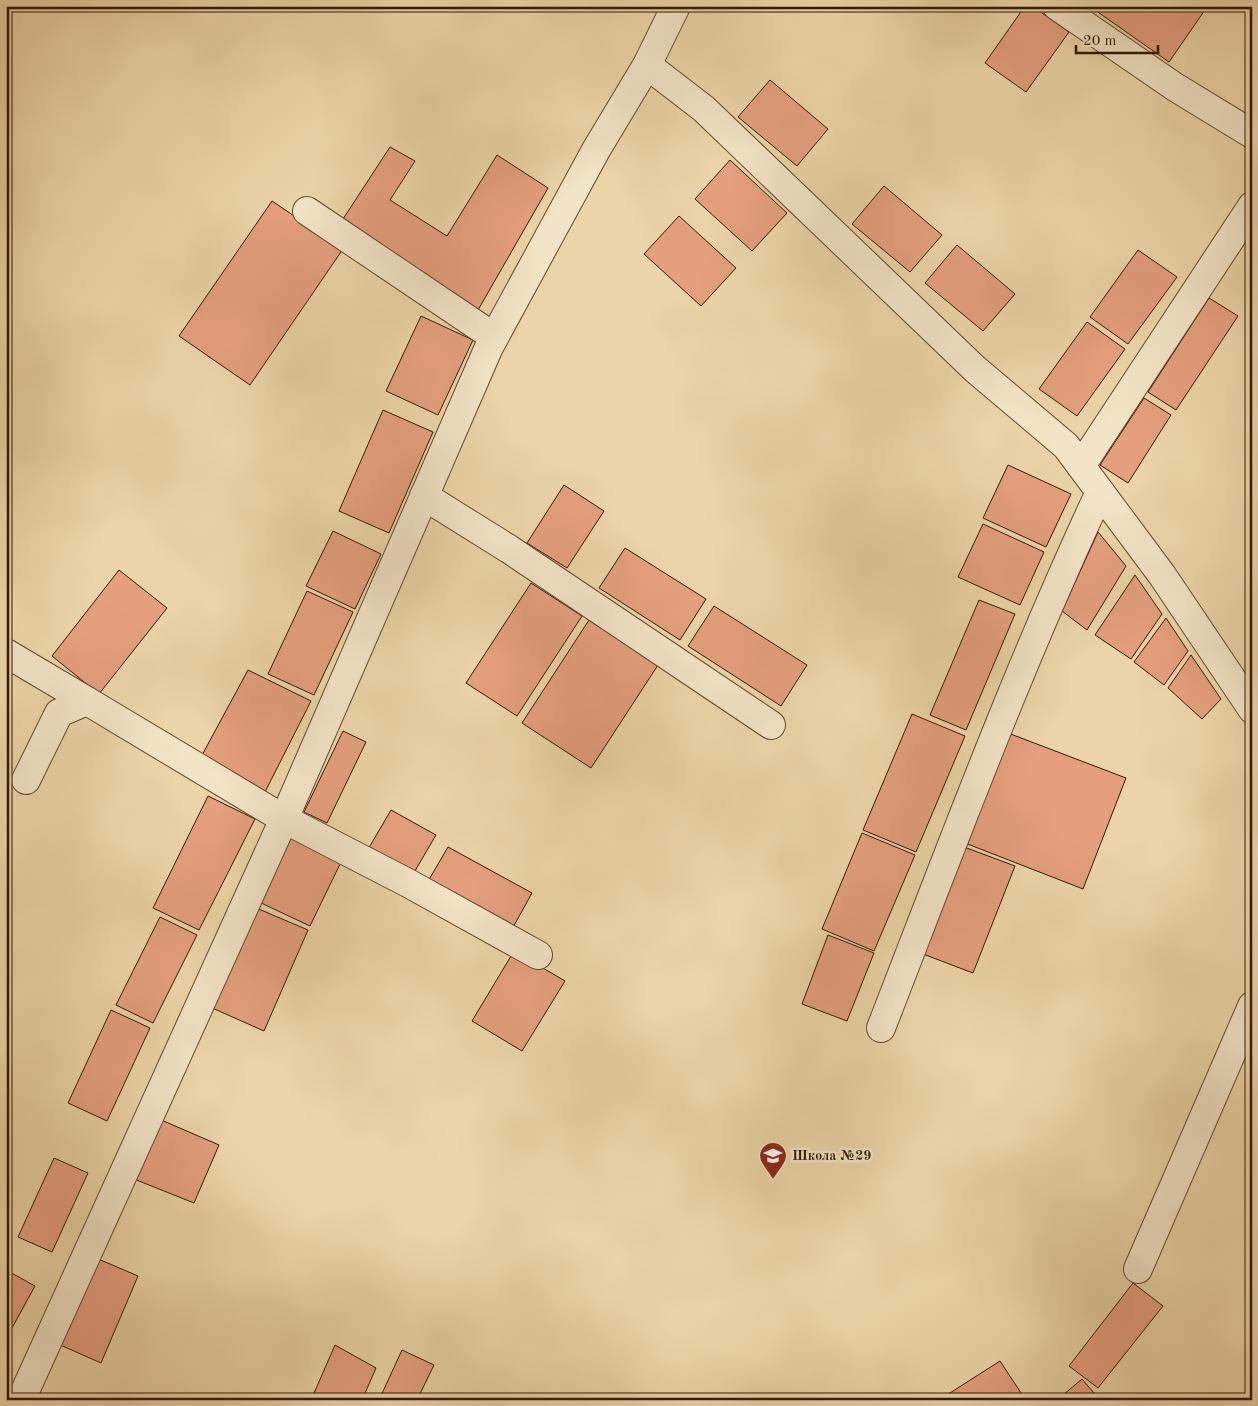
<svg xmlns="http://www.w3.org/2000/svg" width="1258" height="1406" viewBox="0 0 1258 1406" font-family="'Old Standard TT',serif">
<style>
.building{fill:#e59f7d;stroke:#301a03}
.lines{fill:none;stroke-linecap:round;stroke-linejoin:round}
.minor-casing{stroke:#5f492c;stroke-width:30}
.minor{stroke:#f2e4c6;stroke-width:28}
.labels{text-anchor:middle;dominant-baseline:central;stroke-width:5;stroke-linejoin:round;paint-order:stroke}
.poi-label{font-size:14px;font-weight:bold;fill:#301a03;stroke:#f2e4c6;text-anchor:start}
</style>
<rect width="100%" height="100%" fill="#ebd5a8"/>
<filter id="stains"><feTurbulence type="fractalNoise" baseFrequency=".004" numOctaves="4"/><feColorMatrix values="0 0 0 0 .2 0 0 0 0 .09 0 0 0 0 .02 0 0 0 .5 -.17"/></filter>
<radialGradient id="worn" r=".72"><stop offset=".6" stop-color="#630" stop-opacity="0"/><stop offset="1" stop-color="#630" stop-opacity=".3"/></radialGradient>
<g class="building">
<polygon points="1025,6 1032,6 1069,32 1026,92 985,63"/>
<polygon points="1094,6 1206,6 1207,7 1169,62 1092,8"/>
<polygon points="770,80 828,129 797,166 738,117"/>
<polygon points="390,147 415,161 390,200 447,236 497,155 548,188 478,310 343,219"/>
<polygon points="730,160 787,213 752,251 695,199"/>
<polygon points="884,186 942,235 910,272 852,224"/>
<polygon points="272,201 343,249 250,385 179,336"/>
<polygon points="679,216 736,268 701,306 644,254"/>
<polygon points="957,245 1015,294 983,331 925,283"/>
<polygon points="1138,250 1177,277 1128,344 1090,317"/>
<polygon points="1209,298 1238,316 1176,410 1148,392"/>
<polygon points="421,316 473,340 438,415 386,391"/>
<polygon points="1087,322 1125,349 1077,416 1039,389"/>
<polygon points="1144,398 1171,415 1128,483 1100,465"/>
<polygon points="383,410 433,432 389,533 339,511"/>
<polygon points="1008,465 1071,494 1046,547 983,518"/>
<polygon points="564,485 604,511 567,568 527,543"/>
<polygon points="983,524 1044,552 1020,605 958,577"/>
<polygon points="333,531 381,554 355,609 306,586"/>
<polygon points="1098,532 1126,566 1087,630 1062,611"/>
<polygon points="625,548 706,599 680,640 599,588"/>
<polygon points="119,570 167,608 99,694 52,656"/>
<polygon points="1135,575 1162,614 1131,659 1095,635"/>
<polygon points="531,583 582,616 517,716 466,683"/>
<polygon points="307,591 353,612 314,695 268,674"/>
<polygon points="979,600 1015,614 966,730 930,715"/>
<polygon points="714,606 807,665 781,706 688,646"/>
<polygon points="1166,618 1188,651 1164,685 1134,662"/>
<polygon points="589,620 658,665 591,768 522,723"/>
<polygon points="1191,655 1221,699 1202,719 1168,688"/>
<polygon points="248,670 311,701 265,792 201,757"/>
<polygon points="912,714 965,736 916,852 863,830"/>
<polygon points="343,731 366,742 327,823 304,812"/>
<polygon points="1008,733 1126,778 1083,889 965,843"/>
<polygon points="208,796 255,819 199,930 153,908"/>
<polygon points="391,810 436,835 412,876 367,851"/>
<polygon points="862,833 915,855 874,951 822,929"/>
<polygon points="289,837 341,862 310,926 257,901"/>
<polygon points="448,847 532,893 512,929 427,883"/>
<polygon points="964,847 1015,866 973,973 923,954"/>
<polygon points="254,907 308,930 264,1031 210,1007"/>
<polygon points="160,917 197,935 153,1023 116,1005"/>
<polygon points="828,935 874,953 847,1021 802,1004"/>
<polygon points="514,951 565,981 522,1051 472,1021"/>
<polygon points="111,1010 150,1028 107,1121 68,1103"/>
<polygon points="159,1119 219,1145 194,1203 134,1179"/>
<polygon points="54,1158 88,1173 52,1252 18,1237"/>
<polygon points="96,1258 138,1276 101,1363 58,1344"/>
<polygon points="6,1270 35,1286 12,1328 6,1325"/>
<polygon points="1133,1283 1163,1306 1098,1388 1069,1366"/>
<polygon points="335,1345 376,1368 362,1400 311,1400"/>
<polygon points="402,1350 434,1365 417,1400 379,1400"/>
<polygon points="1000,1361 1025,1399 939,1400"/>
<polygon points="1082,1379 1100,1400 1068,1400 1063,1395"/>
</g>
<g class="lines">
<defs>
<g id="minor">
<polyline points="1057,6 1175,87 1252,134"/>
<polyline points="647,65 704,109 975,369 1066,446 1162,575 1252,709"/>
<polyline points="307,211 494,337"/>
<polyline points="1081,466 1252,206"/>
<polyline points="424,496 509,549 771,725"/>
<polyline points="6,653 87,701"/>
<polyline points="26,780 59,713 87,701 284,819 408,883 538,955"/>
<path d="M 881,1028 C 951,848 1018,667 1100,492"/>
<polyline points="1138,1269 1252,1006"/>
<polyline points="21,1400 284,819 489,347 596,150 647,65 676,6"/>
</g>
</defs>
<use href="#minor" class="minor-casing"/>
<use href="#minor" class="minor"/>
</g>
<defs>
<symbol id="school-pin" viewBox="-11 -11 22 30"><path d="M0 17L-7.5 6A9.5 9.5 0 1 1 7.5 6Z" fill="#8f2418" stroke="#f2e4c6"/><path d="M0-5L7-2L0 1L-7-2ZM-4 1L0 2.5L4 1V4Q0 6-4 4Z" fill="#fff"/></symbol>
</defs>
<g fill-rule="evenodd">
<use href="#school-pin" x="757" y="1140" width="32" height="43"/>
</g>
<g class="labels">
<g class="poi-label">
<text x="792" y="1156">Школа №29</text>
</g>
</g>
<rect width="1258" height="1406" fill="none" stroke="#ebd5a8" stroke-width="25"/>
<rect x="8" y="8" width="1243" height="1391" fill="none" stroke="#301a03" stroke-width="2.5"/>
<rect x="12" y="12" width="1233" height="1381" fill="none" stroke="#301a03"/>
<path d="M1076 45v8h82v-8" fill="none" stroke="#301a03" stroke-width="2.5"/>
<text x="1083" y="45" font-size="15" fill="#301a03" stroke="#f2e4c6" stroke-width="4" paint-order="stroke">20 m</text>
<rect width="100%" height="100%" filter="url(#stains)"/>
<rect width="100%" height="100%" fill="url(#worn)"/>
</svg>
